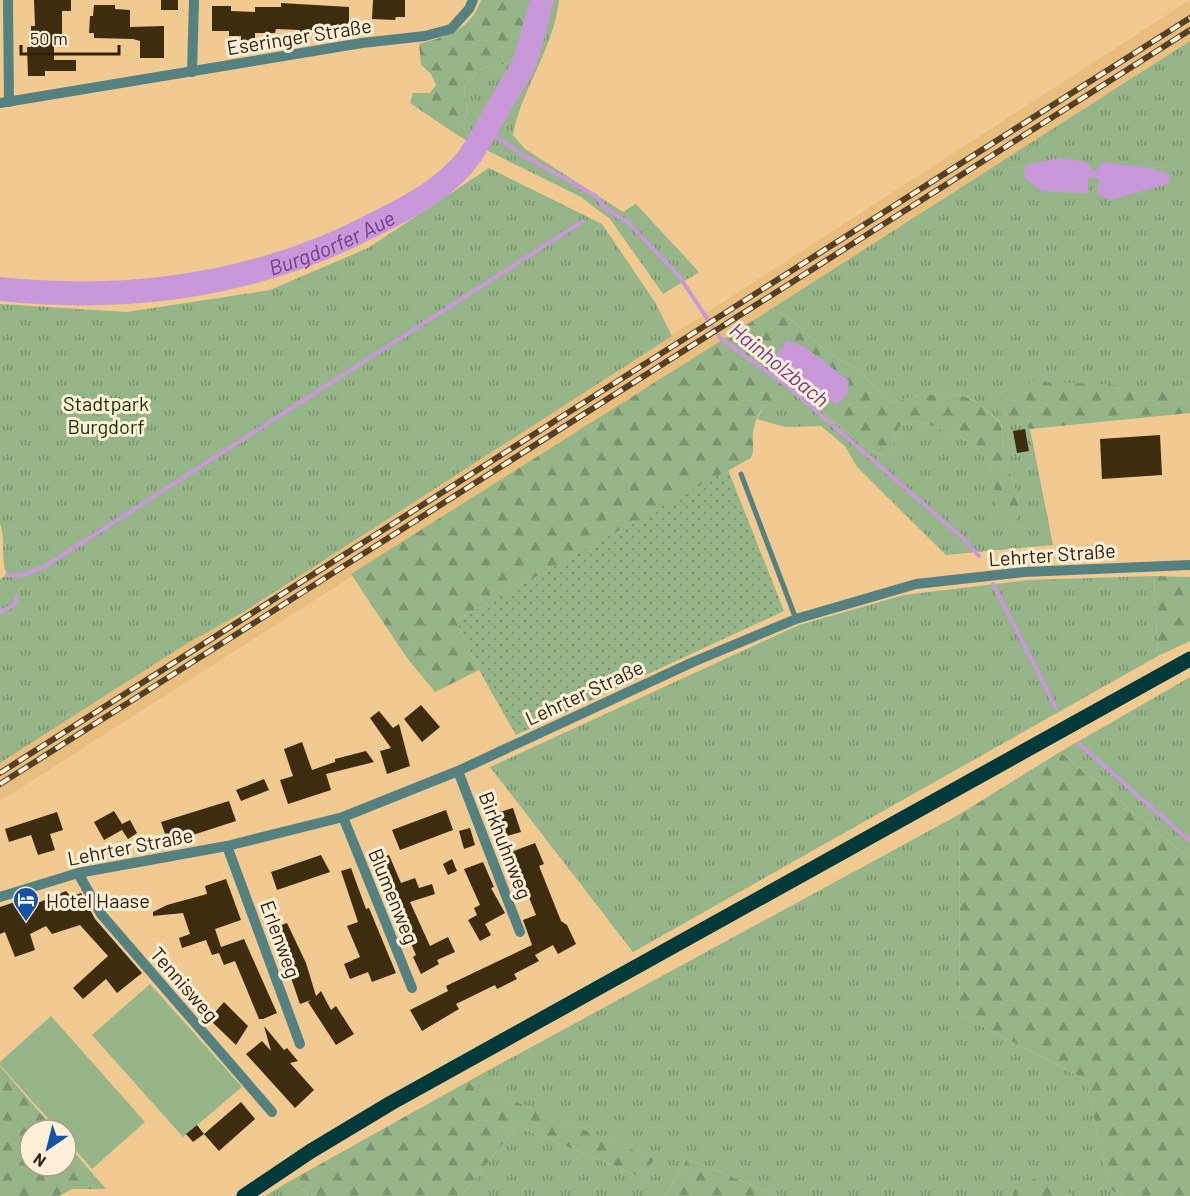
<svg xmlns="http://www.w3.org/2000/svg" width="1190" height="1196" viewBox="0 0 1190 1196" font-family="Barlow,sans-serif">
<style>
.built{fill:#e9be7e}
.grass{fill:url(#grass-tufts)}
.forest{fill:url(#forest-firs)}
.garden{fill:url(#garden-dots)}
.pitch{fill:#96b68a}
.water{fill:#c898d9}
.lines{fill:none;stroke-linecap:round;stroke-linejoin:round}
.stream{stroke:#c898d9;stroke-width:4}
.river{stroke:#c898d9;stroke-width:24}
.building{fill:#3e2c0e}
.service{stroke:#568181;stroke-width:5}
.minor{stroke:#568181;stroke-width:10}
.primary{stroke:#003a3b;stroke-width:15}
.rail-casing{stroke:#544124;stroke-width:6}
.rail{stroke:#feefd8;stroke-width:4;stroke-dasharray:11;stroke-linecap:butt}
.labels{text-anchor:middle;dominant-baseline:central;stroke-width:6;stroke-linejoin:round;paint-order:stroke}
.street-label{font-size:20px;fill:#31220b;stroke:#feefd8}
.park-label{font-size:20px;fill:#133203;stroke:#feefd8}
.poi-label{font-size:20px;fill:#31220b;stroke:#feefd8;text-anchor:start}
.water-label{font-size:21px;font-style:italic;fill:#753a88;stroke:#feefd8}
</style>
<defs>
<pattern id="grass-tufts" width="24" height="20" patternUnits="userSpaceOnUse" patternTransform="scale(1.5)"><rect width="24" height="20" fill="#96b68a"/><path d="M3 7l-1-3M5 7V3M7 7l1-3M15 17l-1-3M17 17v-4M19 17l1-3" fill="none" stroke="#7b946f"/></pattern>
<pattern id="forest-firs" width="22" height="20" patternUnits="userSpaceOnUse" patternTransform="scale(1.5)"><rect width="22" height="20" fill="#96b68a"/><path d="M5 1l3.5 6h-7zM16 11l3.5 6h-7z" fill="#7b946f"/></pattern>
<pattern id="garden-dots" width="8" height="8" patternUnits="userSpaceOnUse" patternTransform="scale(1.5)"><rect width="8" height="8" fill="#96b68a"/><path d="M2 2h.1M6 6h.1" fill="none" stroke="#7b946f" stroke-width="1.8" stroke-linecap="round"/></pattern>
</defs>
<rect width="100%" height="100%" fill="#f0ca90"/>
<polygon class="built" points="1190,0 1190,41 0,801 0,763 186,644 242,613"/>
<g class="grass">
<path d="M 546,0 L 559,0 C 554,49 522,87 513,135 L 525,149 L 623,212 L 636,204 L 699,272 L 663,294 L 610,219 L 581,197 L 484,149 C 508,100 538,56 546,0 Z"/>
<path d="M 1190,41 L 1190,383 L 1176,388 L 1020,420 L 1030,429 L 1053,545 L 946,555 L 857,467 L 845,446 L 821,426 L 786,427 L 757,419 L 767,400 L 792,388 L 871,451 L 882,455 L 890,452 L 899,427 L 916,421 L 950,432 L 976,445 L 991,467 L 996,489 L 1013,525 C 1026,503 1010,478 1005,456 C 1003,445 1002,433 1001,422 C 992,416 984,407 975,401 C 953,388 913,396 891,403 L 875,389 L 863,373 L 823,349 L 787,316 L 771,309 Z"/>
<polygon points="519,49 510,72 471,143 457,135 468,113 464,88 479,69 509,63"/>
<path d="M 489,168 L 602,224 L 655,302 L 672,336 L 242,613 L 186,644 L 0,763 L 0,579 L 7,575 C 0,558 6,540 0,523 L 0,304 L 127,312 L 270,290 L 368,248 Z"/>
<polygon points="1154,576 1158,656 633,952 490,767 799,625 904,595 1028,580"/>
<polygon points="1190,677 1190,859 1060,752"/>
<polygon points="960,814 959,1014 1086,1080 1109,1187 1121,1196 1073,1196 1014,1190 1012,1196 780,1196 687,1159 665,1196 461,1196 517,1126 641,1177 654,1159 467,1082"/>
<polygon points="290,1181 313,1196 265,1196"/>
</g>
<g class="forest">
<path d="M 481,0 L 533,0 L 519,49 L 509,63 L 479,69 L 464,88 L 468,113 L 457,135 L 410,103 L 413,93 L 430,93 L 436,85 L 431,74 L 421,65 L 419,44 C 447,36 470,31 481,0 Z"/>
<path d="M 771,309 L 787,316 L 823,349 L 863,373 L 875,389 L 891,403 C 913,396 953,388 974,401 C 983,406 992,416 1000,422 L 1002,393 L 1033,381 L 1176,388 L 1190,383 L 1190,413 L 1030,429 L 1020,420 L 1001,422 C 1002,433 1003,445 1005,456 C 1010,478 1026,503 1013,525 L 998,512 L 991,467 L 976,445 L 950,432 L 916,421 L 899,427 L 890,452 L 883,455 L 871,451 L 792,388 C 770,398 756,408 753,434 C 752,443 755,449 751,458 L 456,621 L 479,670 L 435,692 L 407,658 L 351,574 Z"/>
<polygon points="1154,576 1190,577 1190,641 1158,656"/>
<polygon points="1060,752 1190,859 1190,1196 1121,1196 1109,1188 1086,1080 959,1014 960,814"/>
<polygon points="0,1066 55,1130 30,1130 30,1166 66,1166 66,1143 106,1189 72,1189 59,1196 0,1196"/>
<polygon points="467,1082 655,1159 641,1177 517,1126 461,1196 313,1196 290,1181"/>
<polygon points="687,1159 780,1196 665,1196"/>
<polygon points="1035,1178 1060,1186 1073,1196 1012,1196 1014,1190"/>
</g>
<polygon class="garden" points="728,470 784,611 516,735 479,670 456,621"/>
<g class="pitch">
<polygon points="150,984 242,1087 183,1137 92,1035"/>
<polygon points="51,1016 145,1122 92,1169 66,1139 66,1130 58,1130 0,1065 0,1062"/>
</g>
<g class="water">
<polygon points="1060,158 1087,162 1093,171 1098,170 1101,162 1150,168 1170,174 1168,184 1110,200 1097,194 1099,178 1088,178 1088,193 1082,193 1041,191 1024,177 1025,165"/>
<polygon points="787,340 806,348 849,381 847,394 837,405 817,393 774,357"/>
</g>
<g class="lines">
<g class="stream">
<polyline points="485,129 526,157 596,196 605,208 629,223 679,276 720,338 790,388 964,539 979,556"/>
<polyline points="7,575 21,575 44,567 583,221"/>
<polyline points="993,584 1056,708"/>
<polyline points="0,612 14,605 17,596"/>
<polyline points="1079,744 1190,841"/>
</g>
<path class="river" id="s1" d="M 0,289 C 133,303 260,285 379,222 C 405,209 434,194 455,173 C 475,154 486,128 500,105 C 507,92 517,79 523,66 C 531,45 536,21 542,0"/>
</g>
<g class="building">
<polygon points="34,0 71,0 71,11 62,11 62,39 54,39 54,60 76,60 76,71 45,71 45,76 28,76 27,47 31,47 31,26 35,26"/>
<rect x="161" y="0" width="17" height="10"/>
<polygon points="373,0 405,0 405,17 396,17 395,20 372,19"/>
<polygon points="281,3 349,7 349,28 313,27 313,34 300,34 300,30 276,29 275,33 255,33 255,41 241,41 241,36 229,36 229,31 212,31 212,6 231,6 231,11 255,12 255,7 281,7"/>
<polygon points="94,5 115,5 115,9 130,10 130,27 164,26 164,58 140,58 140,41 133,39 94,38 94,33 89,33 90,16 93,16"/>
<polygon points="1025,429 1029,451 1017,453 1013,431"/>
<polygon points="1160,435 1162,475 1102,479 1100,439"/>
<polygon points="421,705 440,727 422,742 404,719"/>
<polygon points="379,711 393,728 399,724 410,766 387,774 380,751 391,748 370,718"/>
<polygon points="302,742 312,770 335,762 335,759 366,751 374,762 326,774 331,790 288,804 280,780 293,776 284,749"/>
<polygon points="264,779 269,790 241,801 236,790"/>
<polygon points="229,801 236,821 168,843 161,822"/>
<polygon points="513,808 521,832 504,837 503,833 499,834 493,814"/>
<polygon points="446,810 453,830 400,850 392,830"/>
<polygon points="114,811 122,824 130,820 137,833 128,839 122,830 104,840 94,822"/>
<polygon points="57,812 63,830 50,834 55,850 38,855 31,835 9,842 5,829"/>
<polygon points="470,828 475,845 464,849 459,831"/>
<polygon points="535,843 544,864 539,866 561,921 567,925 576,944 558,954 553,945 535,955 539,961 514,974 517,979 497,989 495,985 456,1004 459,1009 422,1031 410,1010 448,991 446,986 532,945 523,920 536,915 511,852"/>
<polygon points="321,855 330,872 277,890 271,872"/>
<polygon points="389,855 401,883 415,878 419,888 432,884 435,894 410,902 430,946 448,937 455,952 437,960 439,964 421,974 413,957 416,955 401,921 399,922 386,889 389,888 377,860"/>
<polygon points="452,859 457,871 448,875 443,864"/>
<polygon points="483,862 494,887 491,888 505,913 485,924 491,935 480,941 468,920 477,915 474,908 480,905 464,869"/>
<polygon points="351,868 366,909 369,908 396,973 372,982 368,972 350,979 344,964 360,957 347,926 358,922 341,871"/>
<polygon points="226,879 241,920 215,929 221,947 244,939 277,1013 263,1019 259,1019 235,961 224,965 219,953 212,955 206,940 182,948 179,938 190,934 183,913 153,916 153,912 167,905 207,894 205,886"/>
<polygon points="66,891 71,897 81,893 95,919 142,973 117,993 106,979 83,999 73,988 108,956 80,925 52,934 46,926 30,934 35,950 15,957 5,932 0,934 0,907 21,900 26,908"/>
<polygon points="287,923 306,963 316,996 321,991 331,1010 336,1006 354,1034 336,1045 308,1002 311,1000 300,1004 282,952 271,929"/>
<polygon points="224,1002 248,1026 236,1045 209,1019"/>
<polygon points="264,1026 284,1050 287,1048 298,1061 290,1063 314,1090 295,1108 246,1054 262,1041 271,1051"/>
<polygon points="241,1102 255,1119 219,1151 204,1134"/>
<polygon points="197,1125 204,1134 193,1142 186,1134"/>
</g>
<g class="lines">
<polyline class="service" points="741,474 796,619"/>
<g class="minor">
<polyline points="8,0 9,102"/>
<polyline points="192,72 194,0"/>
<polyline points="0,103 362,43 425,36 451,29 469,9 473,0"/>
<polyline points="458,771 520,932"/>
<polyline points="343,817 412,988"/>
<polyline points="227,846 300,1044"/>
<polyline points="78,873 101,914 272,1112"/>
<polyline points="0,897 78,873 227,846 343,817 458,771 693,662 796,619 916,584 1024,572 1190,565"/>
</g>
<polyline class="primary" points="244,1196 311,1151 391,1103 1190,659"/>
<defs>
<g id="rail">
<polyline points="0,773 1190,18"/>
<polyline points="0,784 1190,30"/>
</g>
</defs>
<use href="#rail" class="rail-casing"/>
<use href="#rail" class="rail"/>
</g>
<defs>
<symbol id="hotel-pin" viewBox="-11 -11 22 30"><path d="M0 17L-7.5 6A9.5 9.5 0 1 1 7.5 6Z" fill="#1453a3" stroke="#feefd8"/><path d="M-6-4.5h1.5V1H6V5H4.5V3h-9V5H-6ZM-4 0a1.8 1.8 0 1 1 3.6 0ZM.5 0V-2.5h3Q6-2.5 6 0Z" fill="#fff"/></symbol>
</defs>
<g fill-rule="evenodd">
<use href="#hotel-pin" x="11" y="885" width="30" height="40"/>
</g>
<g class="labels">
<g class="street-label">
<text transform="translate(299 36) rotate(-9)">Eseringer Straße</text>
<text transform="translate(1052 554) rotate(-4)">Lehrter Straße</text>
<text transform="translate(584 692) rotate(-25)">Lehrter Straße</text>
<text transform="translate(506 845) rotate(69)">Birkhuhnweg</text>
<text transform="translate(130 846) rotate(-11)">Lehrter Straße</text>
<text transform="translate(394 896) rotate(68)">Blumenweg</text>
<text transform="translate(281 939) rotate(70)">Erlenweg</text>
<text transform="translate(185 984) rotate(49)">Tennisweg</text>
</g>
<g class="park-label">
<text x="106" y="403">Stadtpark<tspan x="106" dy="23">Burgdorf</tspan></text>
</g>
<g class="poi-label">
<text x="46" y="900">Hotel Haase</text>
</g>
<g class="water-label">
<text stroke="none"><textPath href="#s1" startOffset="339">Burgdorfer Aue</textPath></text>
<text transform="translate(780 364) rotate(39)">Hainholzbach</text>
</g>
</g>
<g transform="translate(48 1148) rotate(215)"><circle r="28" fill="#feefd8" stroke="#ac9d86" stroke-width="1.5"/>
<path d="M0-4.5L10 22L0 15L-10 22Z" fill="#1453a3"/>
<text y="-9" font-size="16" font-weight="bold" text-anchor="middle" fill="#31220b">N</text>
</g>
<path d="M21 45v9h98v-9" fill="none" stroke="#31220b" stroke-width="3"/>
<text x="30" y="45" font-size="18" fill="#31220b" stroke="#feefd8" stroke-width="4.5" paint-order="stroke">50 m</text>
</svg>
